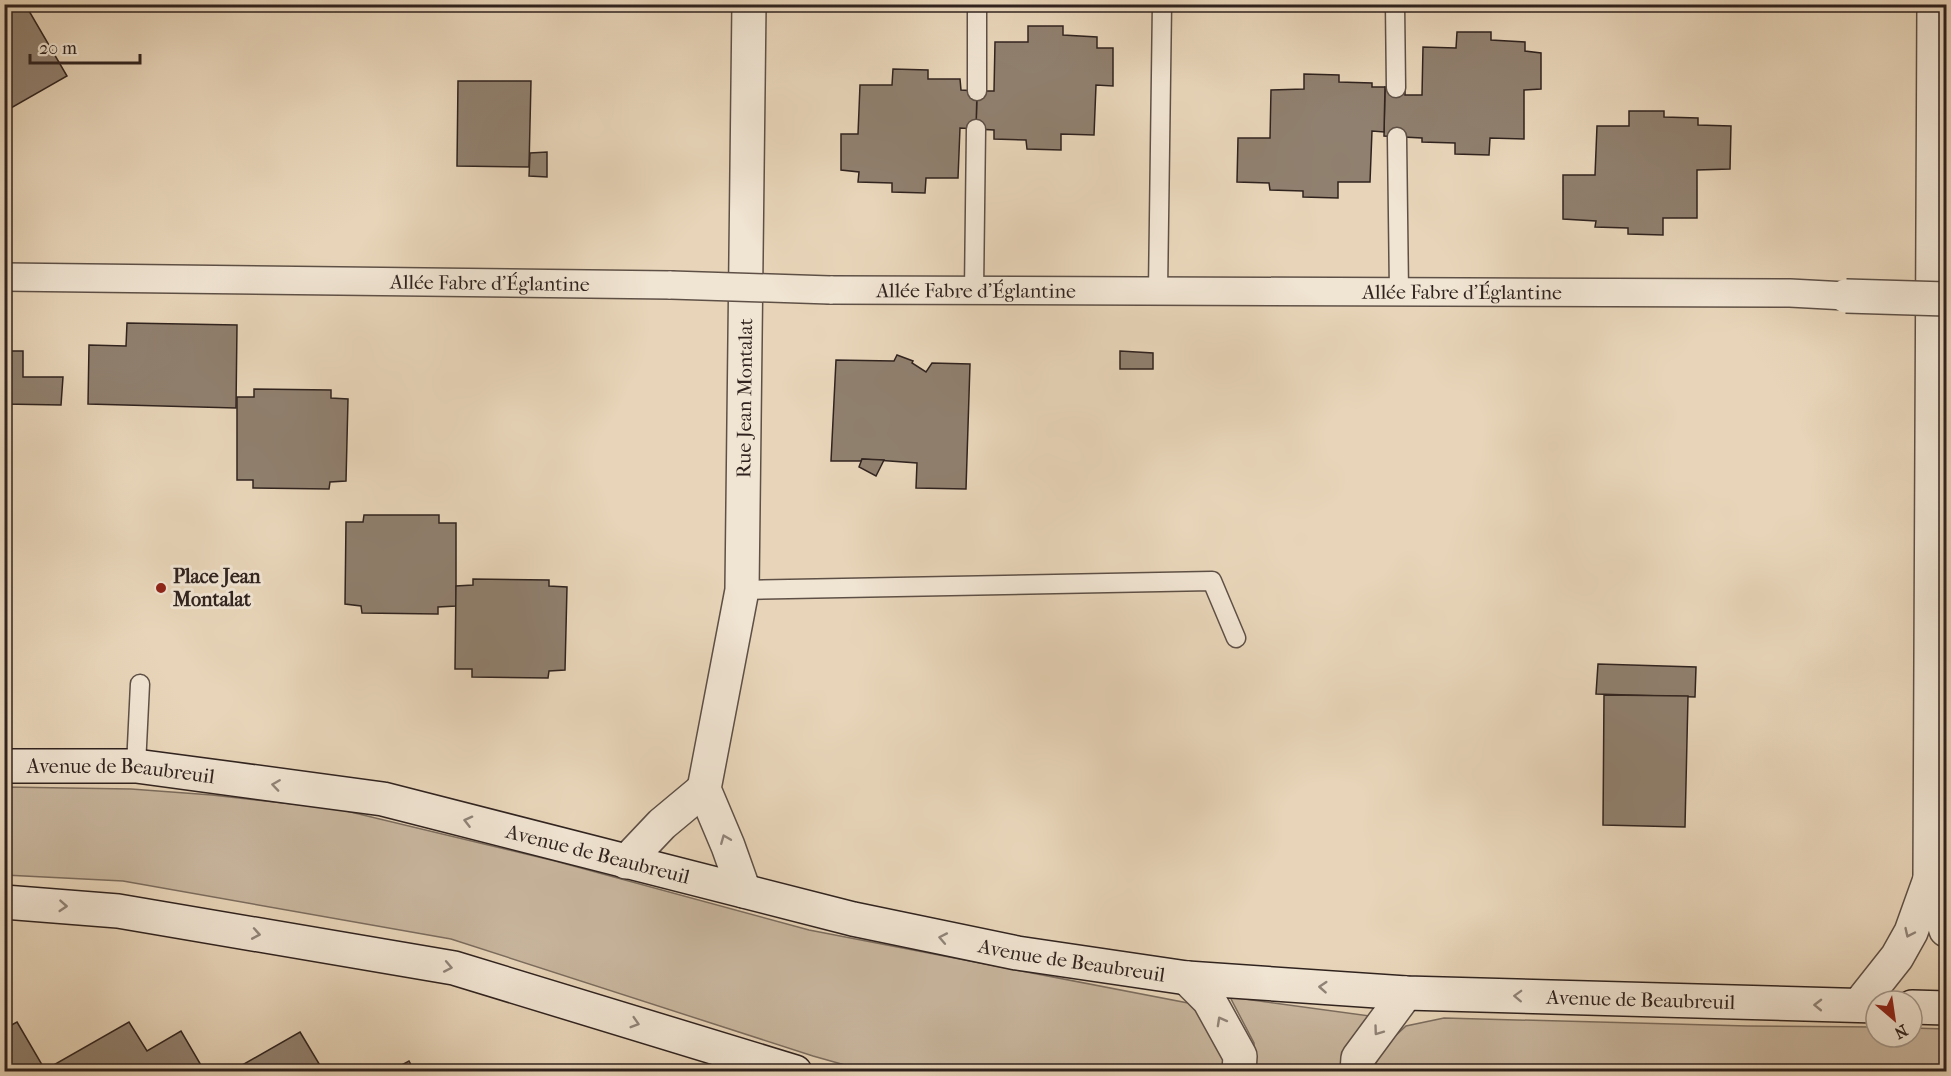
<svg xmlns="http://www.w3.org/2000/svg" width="1951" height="1076" viewBox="0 0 1951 1076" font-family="'IM FELL French Canon',serif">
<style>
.green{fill:#c9b79f;stroke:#7c6d5f;stroke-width:1.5}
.building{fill:#90806f;stroke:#30231f;stroke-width:1.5}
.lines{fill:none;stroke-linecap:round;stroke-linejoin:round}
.service-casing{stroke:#5e5046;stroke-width:21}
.pedestrian-casing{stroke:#5e5046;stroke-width:30}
.minor-casing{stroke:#5e5046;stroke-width:36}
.tertiary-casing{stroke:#5e5046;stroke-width:36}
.secondary-casing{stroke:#30231f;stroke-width:36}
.service{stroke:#f0e4d2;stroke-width:18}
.pedestrian{stroke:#f0e4d2;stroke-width:27}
.minor{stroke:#f0e4d2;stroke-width:33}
.tertiary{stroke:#f0e4d2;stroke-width:33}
.secondary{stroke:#f0e4d2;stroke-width:33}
.pedestrian-bridge-casing{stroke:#5e5046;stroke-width:30;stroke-linecap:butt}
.minor-bridge-casing{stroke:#5e5046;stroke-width:36;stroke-linecap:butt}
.pedestrian-bridge{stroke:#f0e4d2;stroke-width:27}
.minor-bridge{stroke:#f0e4d2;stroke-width:33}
.oneway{stroke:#908478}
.poi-dot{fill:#8f2418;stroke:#f0e4d2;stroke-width:2}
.labels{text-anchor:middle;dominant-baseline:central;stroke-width:6;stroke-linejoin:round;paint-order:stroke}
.street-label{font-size:20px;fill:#30231f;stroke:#f0e4d2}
.poi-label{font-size:20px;font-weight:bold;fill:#30231f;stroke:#f0e4d2;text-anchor:start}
</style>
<rect width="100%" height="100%" fill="#e8d5b9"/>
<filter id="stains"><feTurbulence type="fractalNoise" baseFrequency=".00333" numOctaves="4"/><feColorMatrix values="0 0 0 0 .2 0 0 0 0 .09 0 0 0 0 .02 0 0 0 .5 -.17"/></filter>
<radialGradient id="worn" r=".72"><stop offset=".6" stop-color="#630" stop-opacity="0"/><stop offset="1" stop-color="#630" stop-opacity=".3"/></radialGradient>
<g class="green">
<polygon points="4,787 131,789 212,795 338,809 555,861 809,930 1188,1003 1213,1028 1226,1051 1226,1071 866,1071 813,1056 451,939 123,881 5,875"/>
<polygon points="1230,997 1370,1016 1352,1038 1340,1071 1255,1071 1254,1043"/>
<polygon points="1444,1018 1748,1026 1876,1027 1876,1037 1912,1037 1912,1028 1946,1029 1946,1071 1373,1072 1381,1049 1406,1026"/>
</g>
<g class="building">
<polygon points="4,4 25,4 67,76 4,112"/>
<polygon points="1028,26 1063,26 1063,35 1097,37 1097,48 1113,48 1113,86 1096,85 1094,135 1061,134 1061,150 1027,149 1026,140 994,139 994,130 976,129 977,91 994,91 995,42 1028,42"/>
<polygon points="1457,32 1491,32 1491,40 1525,42 1525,51 1541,53 1541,89 1524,90 1524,139 1490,138 1489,155 1455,154 1455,143 1422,142 1422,138 1384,136 1385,87 1405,88 1405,95 1422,95 1423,47 1456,48"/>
<polygon points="893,69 928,70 928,79 960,79 961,90 977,91 976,129 960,128 958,178 926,178 925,193 892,192 892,183 858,182 859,172 841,170 841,134 858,134 860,85 892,85"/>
<polygon points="1304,74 1339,75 1339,82 1372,83 1372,87 1385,87 1384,132 1372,131 1370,182 1338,182 1338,198 1303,197 1303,191 1270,190 1269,183 1237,182 1238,138 1270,138 1271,90 1304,89"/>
<polygon points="458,81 531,81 529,167 457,166"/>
<polygon points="1629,111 1664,111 1664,117 1698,118 1698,125 1731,126 1730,169 1697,170 1697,218 1663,218 1663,235 1628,234 1628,228 1595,227 1596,221 1563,219 1563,175 1595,175 1597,126 1629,126"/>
<polygon points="547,152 547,177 529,176 530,153"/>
<polygon points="127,323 237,325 236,408 88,404 89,345 126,346"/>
<polygon points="4,351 23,351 23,377 63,377 61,405 4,404"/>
<polygon points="1120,351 1153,353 1153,369 1120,369"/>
<polygon points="897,355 913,361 912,363 926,372 932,363 970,364 966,489 916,488 917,463 862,459 861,461 831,461 836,360 894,361"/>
<polygon points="254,389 331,390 331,398 348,399 346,481 330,482 329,489 253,488 253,480 237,480 237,397 254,397"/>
<polygon points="862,459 884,460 876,476 859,467"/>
<polygon points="364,515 439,515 439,523 456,523 456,606 438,607 438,614 362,613 361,606 345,604 346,522 363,522"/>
<polygon points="473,579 549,580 549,586 567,587 565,670 549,671 548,678 472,677 472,669 455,669 456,586 473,585"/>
<polygon points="1598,664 1696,667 1695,697 1596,694"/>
<polygon points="1604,695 1688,696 1685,827 1603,825"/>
<polygon points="17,1022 45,1070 129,1022 147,1051 181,1031 205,1072 4,1072 4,1029"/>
<polygon points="300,1032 324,1072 230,1072"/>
<polygon points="409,1061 415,1072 389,1072"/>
</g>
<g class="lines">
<defs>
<g id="service">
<polyline points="1395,4 1396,88"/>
<polyline points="977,91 977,4"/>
<polyline points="1397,137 1399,292"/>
<polyline points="974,291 976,129"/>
<polyline points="1158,291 1162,4"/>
<polyline points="742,590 1212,581 1236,638"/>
<polyline points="136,766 140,684"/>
</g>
<g id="pedestrian">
<path id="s1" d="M 4,277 L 671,285"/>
<path id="s2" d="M 830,290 L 1790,293 L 1846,296"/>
</g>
<g id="minor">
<polyline points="1934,4 1930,879 1946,930"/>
<polyline points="1859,1005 1897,957 1911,932 1930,879"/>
</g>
<g id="tertiary">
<polyline points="626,862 662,824 704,789"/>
<path id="s3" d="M 744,891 L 728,846 L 704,789 L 742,590 L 749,4"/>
<polyline points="1187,978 1209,1000 1240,1056 1239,1072"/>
<polyline points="1357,1072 1358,1058 1406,993"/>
</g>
<g id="secondary">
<path id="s4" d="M 4,766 L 136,766 L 383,799 L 853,919 L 1017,953 L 1187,978 L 1406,993 L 1876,1006"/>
<polyline points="4,902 118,911 454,968 795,1072"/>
<polyline points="1912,1007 1946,1008"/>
</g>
</defs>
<use href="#service" class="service-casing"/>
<use href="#pedestrian" class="pedestrian-casing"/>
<use href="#minor" class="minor-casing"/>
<use href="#tertiary" class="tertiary-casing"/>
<use href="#secondary" class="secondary-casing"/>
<use href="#service" class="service"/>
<use href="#pedestrian" class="pedestrian"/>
<use href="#minor" class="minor"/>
<use href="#tertiary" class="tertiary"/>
<use href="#secondary" class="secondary"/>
<defs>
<polyline id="pedestrian-bridge" points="671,285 830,290"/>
<polyline id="minor-bridge" points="1846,296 1946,299"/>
</defs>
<use href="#pedestrian-bridge" class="pedestrian-bridge-casing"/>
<use href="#minor-bridge" class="minor-bridge-casing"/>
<use href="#pedestrian-bridge" class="pedestrian-bridge"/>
<use href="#minor-bridge" class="minor-bridge"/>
</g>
<defs><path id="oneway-chevron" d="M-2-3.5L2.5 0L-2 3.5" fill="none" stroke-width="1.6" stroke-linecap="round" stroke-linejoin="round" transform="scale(1.5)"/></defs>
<g class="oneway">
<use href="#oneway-chevron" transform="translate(276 785) rotate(-172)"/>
<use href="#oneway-chevron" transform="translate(468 821) rotate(-166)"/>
<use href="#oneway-chevron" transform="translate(725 839) rotate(-112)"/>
<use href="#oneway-chevron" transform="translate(63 906) rotate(4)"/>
<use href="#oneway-chevron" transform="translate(1909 933) rotate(115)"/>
<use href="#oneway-chevron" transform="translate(256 934) rotate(10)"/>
<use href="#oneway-chevron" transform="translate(943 938) rotate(-169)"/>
<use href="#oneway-chevron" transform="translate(448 967) rotate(11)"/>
<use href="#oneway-chevron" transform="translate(1323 987) rotate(-176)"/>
<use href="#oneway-chevron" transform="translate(1518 996) rotate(-178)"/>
<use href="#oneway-chevron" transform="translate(1818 1005) rotate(-179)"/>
<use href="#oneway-chevron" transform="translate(1221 1021) rotate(-119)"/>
<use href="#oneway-chevron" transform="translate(635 1023) rotate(17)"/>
<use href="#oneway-chevron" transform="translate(1378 1031) rotate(126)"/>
</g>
<circle class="poi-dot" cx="161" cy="588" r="6"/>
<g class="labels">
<g class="street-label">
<text stroke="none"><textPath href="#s1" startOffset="486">Allée Fabre d'Églantine</textPath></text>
<text stroke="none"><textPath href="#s2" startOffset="146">Allée Fabre d'Églantine</textPath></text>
<text stroke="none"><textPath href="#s2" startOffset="632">Allée Fabre d'Églantine</textPath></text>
<text stroke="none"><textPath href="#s3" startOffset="504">Rue Jean Montalat</textPath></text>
<text stroke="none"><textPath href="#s4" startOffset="117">Avenue de Beaubreuil</textPath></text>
<text stroke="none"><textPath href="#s4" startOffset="603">Avenue de Beaubreuil</textPath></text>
<text stroke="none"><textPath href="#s4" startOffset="1089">Avenue de Beaubreuil</textPath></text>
<text stroke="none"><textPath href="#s4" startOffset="1660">Avenue de Beaubreuil</textPath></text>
</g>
<g class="poi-label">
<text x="173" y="576">Place Jean<tspan x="173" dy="23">Montalat</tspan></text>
</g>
</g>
<rect width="1951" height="1076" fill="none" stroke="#e8d5b9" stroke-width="24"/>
<rect x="6" y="6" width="1939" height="1064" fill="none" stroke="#30231f" stroke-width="3"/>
<rect x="12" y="12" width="1927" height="1052" fill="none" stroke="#30231f" stroke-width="1.5"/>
<g transform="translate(1894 1019) rotate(151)"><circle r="28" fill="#f0e4d2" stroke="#a3978a" stroke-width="1.5"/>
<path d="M0-4.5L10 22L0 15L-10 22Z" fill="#8f2418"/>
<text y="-9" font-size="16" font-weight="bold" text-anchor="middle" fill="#30231f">N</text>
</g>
<path d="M30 54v9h110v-9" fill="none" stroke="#30231f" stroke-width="3"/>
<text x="39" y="54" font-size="18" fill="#30231f" stroke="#f0e4d2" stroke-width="4.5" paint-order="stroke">20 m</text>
<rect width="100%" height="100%" filter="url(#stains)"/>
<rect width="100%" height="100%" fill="url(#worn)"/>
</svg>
